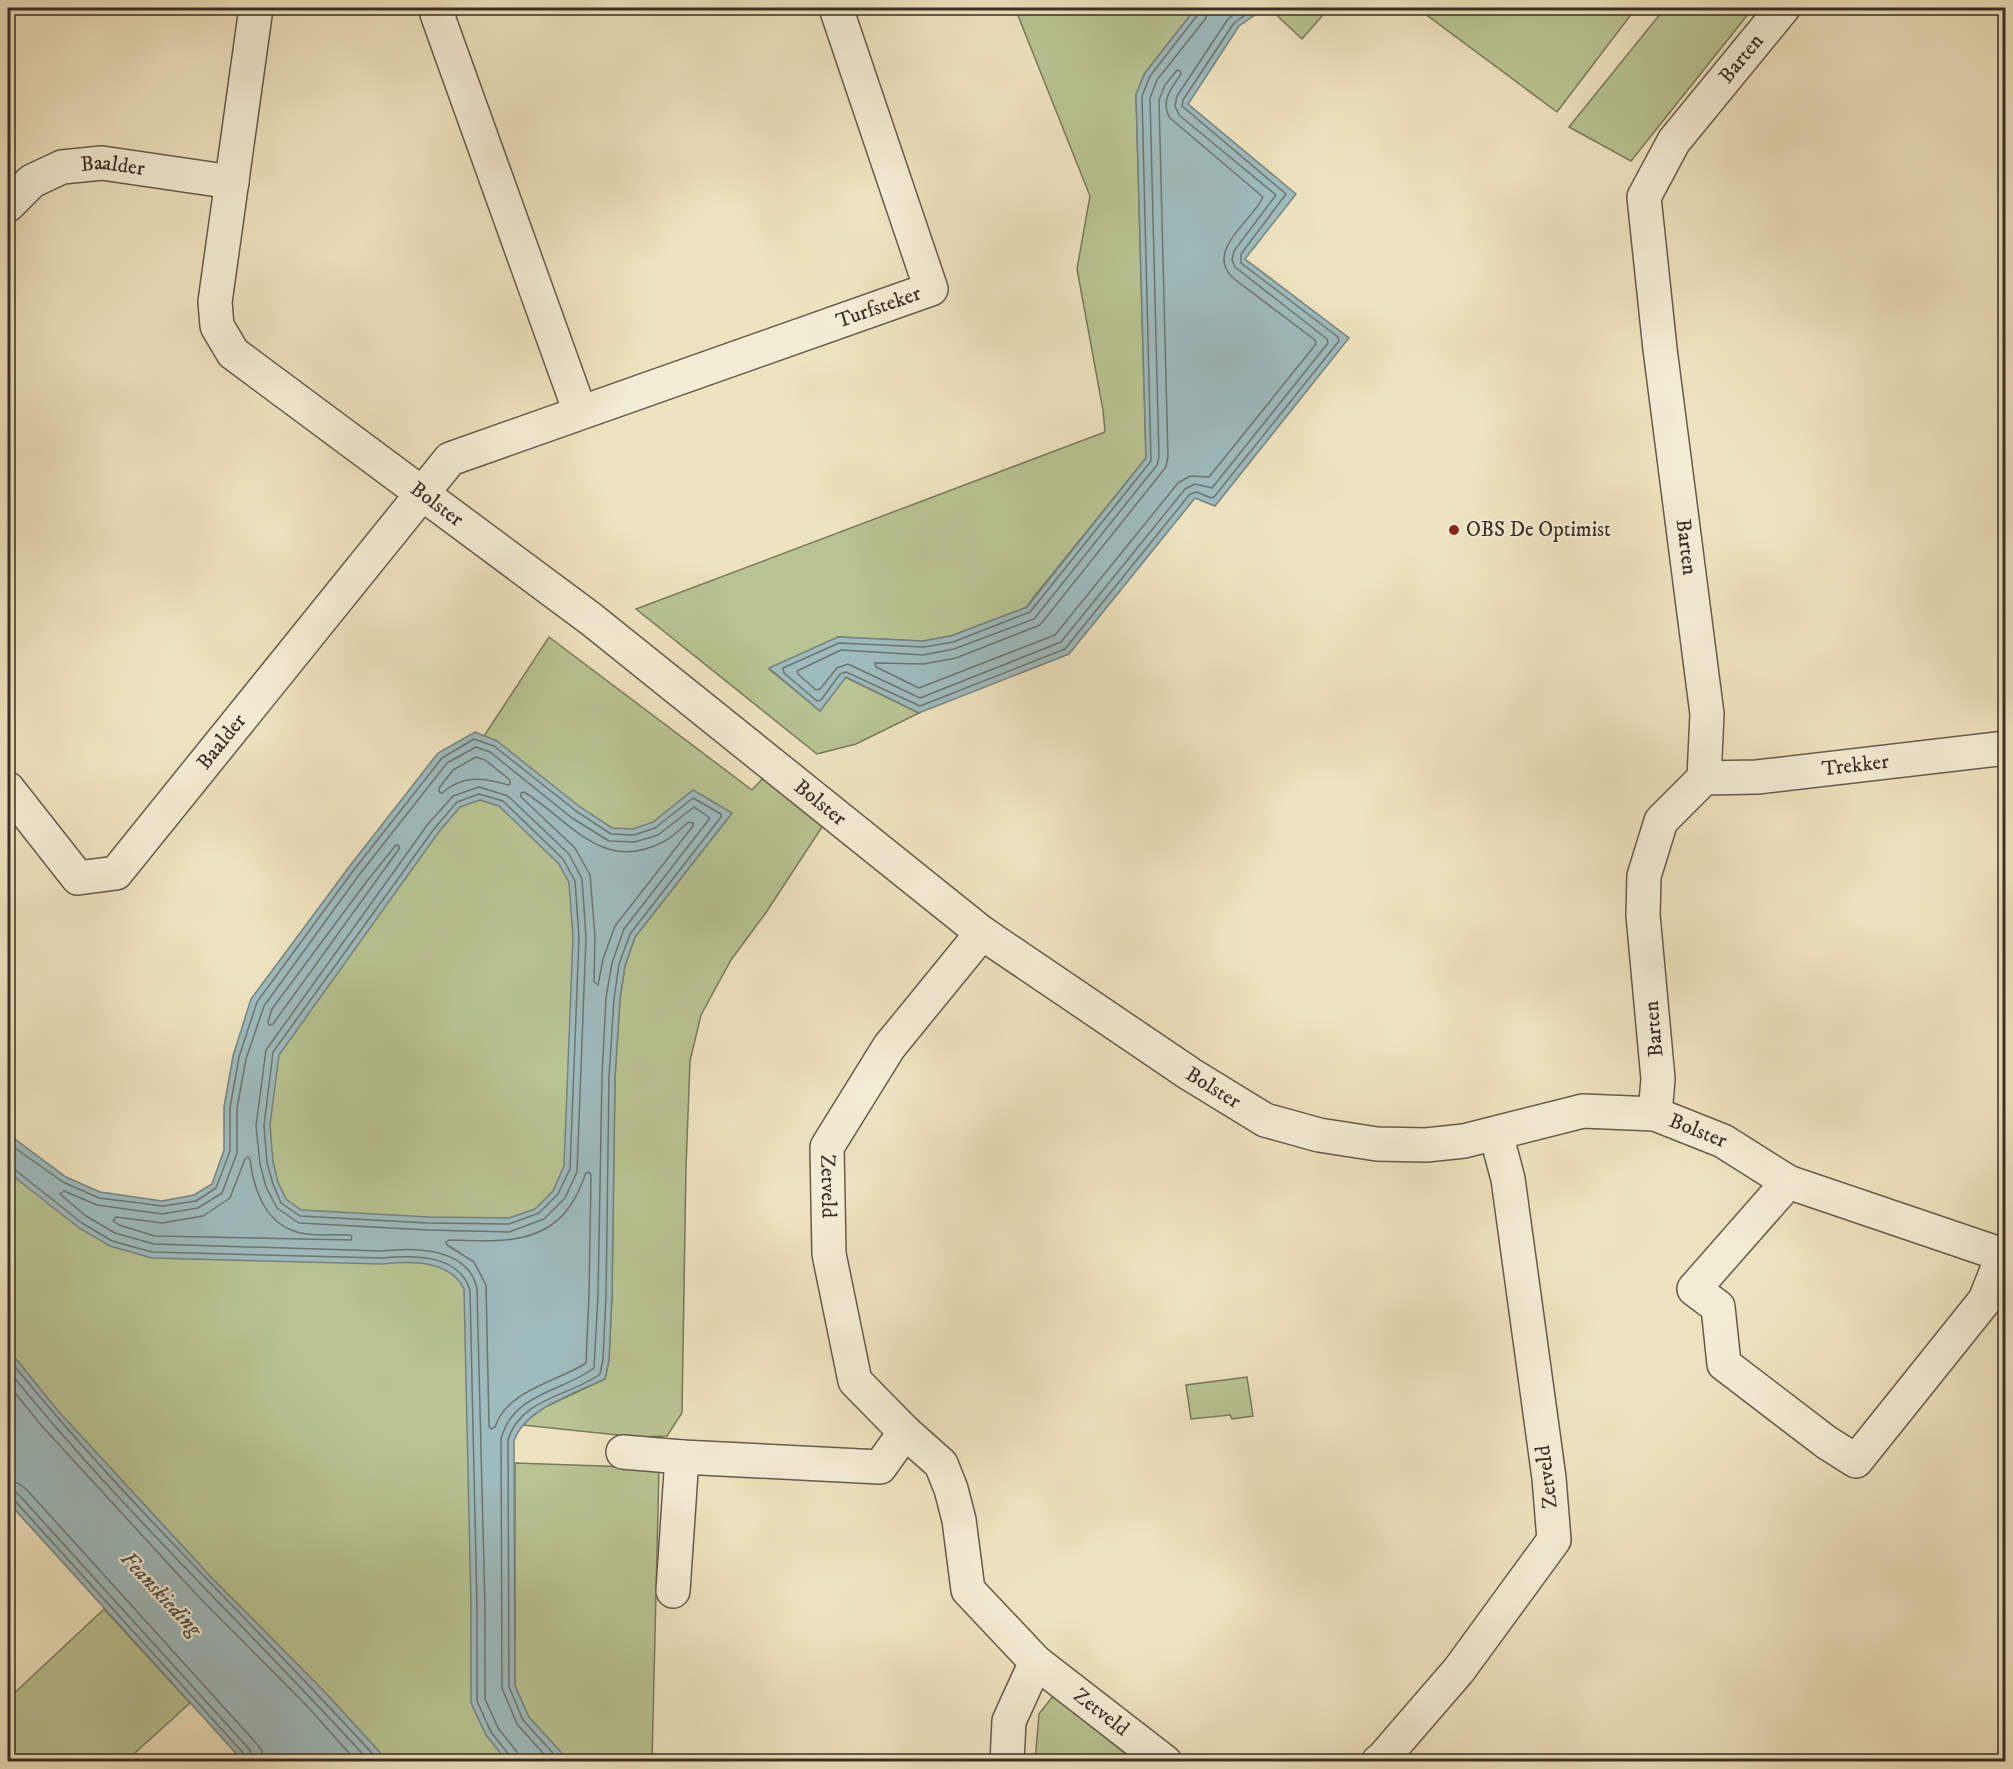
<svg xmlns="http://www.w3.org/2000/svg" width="2013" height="1769" viewBox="0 0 2013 1769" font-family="'IM FELL DW Pica',serif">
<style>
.green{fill:#b8c492;stroke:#78795c;stroke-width:1.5}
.water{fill:#9ebbbd;stroke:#768381;stroke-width:1.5;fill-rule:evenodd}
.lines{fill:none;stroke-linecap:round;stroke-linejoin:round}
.shore{stroke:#6c7472;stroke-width:1.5}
.street-casing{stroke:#665b4c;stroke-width:36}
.street{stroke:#f4edd5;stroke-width:33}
.poi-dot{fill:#8f2418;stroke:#f4edd5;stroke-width:2}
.labels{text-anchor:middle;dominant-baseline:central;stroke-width:4.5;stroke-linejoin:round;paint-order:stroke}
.street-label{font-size:21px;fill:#392e26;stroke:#f4edd5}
.poi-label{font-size:21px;fill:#392e26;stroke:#f4edd5;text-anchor:start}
.water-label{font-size:22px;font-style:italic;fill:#52514c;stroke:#f4edd5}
</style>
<rect width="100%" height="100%" fill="#eee3bf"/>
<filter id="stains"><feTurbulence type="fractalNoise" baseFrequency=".00333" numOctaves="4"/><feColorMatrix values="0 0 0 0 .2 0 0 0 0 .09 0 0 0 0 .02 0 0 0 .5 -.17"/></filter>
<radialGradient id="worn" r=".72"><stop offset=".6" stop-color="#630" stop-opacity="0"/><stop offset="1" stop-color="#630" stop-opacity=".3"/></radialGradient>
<g class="green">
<polygon points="1015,8 1196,8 1145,73 1136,95 1146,458 1033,598 1027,607 951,636 923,641 838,637 769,669 820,711 845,677 919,713 856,744 817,754 636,609 1105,432 1103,410 1077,269 1090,196"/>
<polygon points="1269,8 1329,8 1302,39"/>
<polygon points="1434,8 1636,8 1557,112 1428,16"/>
<polygon points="1665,8 1753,8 1631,161 1569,127"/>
<polygon points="549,637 752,790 764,777 824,824 765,914 731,960 701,1015 690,1061 686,1167 682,1413 667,1436 637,1437 522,1425 541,1409 605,1379 609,1360 612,1296 615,1077 620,999 625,966 635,937 732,813 619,940 593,1211 500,1423 499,1705 551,1761 373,1761 8,1366 8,1158 112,1223 237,1220 248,1090 488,739 484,736"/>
<polygon points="1247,1377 1253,1416 1232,1419 1230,1415 1191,1419 1186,1385"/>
<polygon points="515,1463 659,1468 652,1761 569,1761 528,1717 515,1686"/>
<polygon points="104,1609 190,1703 126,1761 21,1761 8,1748 8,1699"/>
<polygon points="1053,1696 1126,1754 1124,1761 1035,1762 1039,1714"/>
</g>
<g class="water">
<polygon points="1196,8 1265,8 1239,26 1188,104 1296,194 1245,259 1349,338 1215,506 1195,498 1069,654 919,713 846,677 820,711 769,668 838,637 923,641 951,636 1027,607 1146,458 1136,94 1145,73"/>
<path d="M 475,732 L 497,741 L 580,807 L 612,828 L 633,829 L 653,822 L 693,790 L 732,813 L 635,937 L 625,966 L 620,999 L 615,1077 L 612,1296 L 609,1360 L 605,1379 C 577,1392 524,1409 514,1441 L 515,1686 L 529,1717 L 569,1761 L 507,1761 L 486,1735 L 471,1703 L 471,1608 L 464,1289 C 450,1260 411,1261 383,1264 L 152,1258 L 110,1246 L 79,1228 L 8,1172 L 8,1134 L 66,1177 L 100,1192 L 162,1201 L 194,1195 L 212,1184 L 224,1150 L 224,1107 L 233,1056 L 251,999 L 349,867 L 438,753 ZM 480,800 L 499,806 L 559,864 L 569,883 L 573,937 L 564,1166 L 553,1191 L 535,1209 L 509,1218 L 429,1217 L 301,1210 L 286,1199 L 278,1182 L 273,1162 L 270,1125 L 279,1055 L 438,833 L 460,807 Z"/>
<polygon points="8,1349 58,1411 212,1578 323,1690 388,1761 243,1761 8,1502"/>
</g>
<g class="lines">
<g class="shore">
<polyline points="1201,8 1199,13 1150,76 1142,96 1151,461 1030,612 953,642 924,647 839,643 783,668 784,673 817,701 821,700 840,674 846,672 920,706 1065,649 1190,494 1197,492 1211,498 1214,497 1339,341 1338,337 1241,263 1241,254 1286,194 1182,106 1183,100 1234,23 1255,8"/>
<polyline points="1208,8 1206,18 1157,80 1150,98 1159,457 1157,465 1034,619 954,649 923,655 841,650 797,671 798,674 816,690 820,689 837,668 848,664 920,698 1061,642 1185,489 1195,484 1212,488 1328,343 1327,339 1235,267 1232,260 1234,251 1276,195 1179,115 1175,106 1177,96 1228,19 1242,8"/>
<path d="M 1177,70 L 1180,71 L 1181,74 C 1171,89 1160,101 1170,118 L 1263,197 C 1253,220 1204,251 1233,278 L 1315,340 L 1316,344 L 1209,477 L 1190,476 L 1178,483 L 1055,635 L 919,688 L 876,667 L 875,663 L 923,664 L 956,658 L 1040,625 L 1166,467 L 1168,457 L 1159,100 L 1165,85 Z"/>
<path d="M 476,757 L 485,760 L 510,780 L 510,784 L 508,785 C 483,777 463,775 442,793 L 439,792 L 439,788 L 453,770 Z"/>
<polygon points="479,787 508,796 569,854 582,879 586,937 577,1172 565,1198 544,1219 509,1232 428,1230 299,1223 277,1208 266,1187 260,1164 256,1126 266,1050 428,824 453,796"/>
<path d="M 524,792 C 570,820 602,874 663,842 C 673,837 681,828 689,822 L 693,823 L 693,826 L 615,926 L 603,959 L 598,985 L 594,982 L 595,936 L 590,875 L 575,848 L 521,797 L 521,793 Z"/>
<polygon points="479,794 503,801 563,859 575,881 579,937 570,1169 558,1194 539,1213 509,1224 428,1223 300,1216 281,1203 273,1184 267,1163 264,1126 273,1052 434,829 457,802"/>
<polygon points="396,845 399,846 399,849 273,1024 269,1025 268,1022 272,1009 367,881"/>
<path d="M 8,1143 L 63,1182 L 99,1198 L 163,1206 L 196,1201 L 216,1188 L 230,1151 L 230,1108 L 239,1057 L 257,1002 L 353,871 L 442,758 L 474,739 L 494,746 L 576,811 L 611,834 L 634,835 L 655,828 L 693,798 L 721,814 L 721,817 L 630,934 L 619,964 L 614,999 L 609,1077 L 606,1296 L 603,1359 L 600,1374 C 571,1396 520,1398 508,1440 L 509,1687 L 523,1720 L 561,1762"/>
<path d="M 248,1157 L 250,1159 C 253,1187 264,1221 294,1231 C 310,1237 332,1234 350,1235 L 352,1237 L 351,1240 L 155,1236 L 119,1225 L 113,1221 L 116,1217 L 162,1223 L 203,1216 L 230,1198 L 245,1159 Z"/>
<path d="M 8,1167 L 14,1169 L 82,1223 L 112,1241 L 152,1252 L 382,1258 C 413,1255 459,1254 470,1290 L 477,1608 L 477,1701 L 491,1732 L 510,1756 L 511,1762"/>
<path d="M 589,1172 L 591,1175 L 589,1295 L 586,1363 C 557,1382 507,1390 495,1427 L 491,1429 L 489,1426 L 486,1285 L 474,1262 L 447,1245 L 446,1242 L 449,1240 C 493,1241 545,1247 572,1203 C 578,1194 582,1183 586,1173 Z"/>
<path d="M 8,1358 C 123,1501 257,1626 380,1762"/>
<path d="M 8,1370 C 119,1508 250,1630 370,1762"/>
<polyline points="8,1384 41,1425 195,1593 307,1706 357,1762"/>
<polyline points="8,1482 18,1483 27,1490 257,1744 262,1751 263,1762"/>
<polyline points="8,1491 15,1492 20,1496 250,1750 254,1762"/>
<polyline points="8,1498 15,1501 245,1755 247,1762"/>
<path d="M 519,1762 L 517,1752 L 498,1728 L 485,1699 L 485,1608 L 477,1289 C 469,1248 415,1247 382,1251 L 154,1244 L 115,1233 L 86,1216 L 60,1194 L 64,1191 L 97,1205 L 162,1214 L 198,1208 L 222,1193 L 237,1153 L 237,1108 L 246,1059 L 264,1006 L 359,875 L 447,763 L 476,747 L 490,752 L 572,818 L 609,841 L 635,842 L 658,835 L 694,807 L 710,818 L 624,929 L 612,963 L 606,998 L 602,1076 L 598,1295 L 594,1368 C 562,1392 513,1393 501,1439 L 502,1688 L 517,1724 L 551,1762"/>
</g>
<defs>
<g id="street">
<path id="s1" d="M 256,8 L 215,302 L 217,326 L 233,353 L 591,619 L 982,933 L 1190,1074 L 1265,1120 L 1319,1135 L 1377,1144 L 1426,1145 L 1464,1141 L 1583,1111 L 1655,1114 L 1723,1141 L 1788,1182 L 2006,1256"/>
<polyline points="441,8 437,14 580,412"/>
<path id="s2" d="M 8,205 L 32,181 L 62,167 L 102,163 L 232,182"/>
<path id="s3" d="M 1704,778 L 1757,777 L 2006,748"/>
<path id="s4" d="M 8,789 L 78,878 L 116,873 L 450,459 L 931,289 L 836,8"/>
<path id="s5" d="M 982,933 L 889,1047 L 827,1147 L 829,1254 L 855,1381 L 905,1432 L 941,1464 L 951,1489 L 959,1520 L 968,1590 L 1036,1662 L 1165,1762"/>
<path id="s6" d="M 1655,1114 L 1658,1079 L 1643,915 L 1644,876 L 1661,821 L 1704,778 L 1707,714 L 1660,349 L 1644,197 L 1674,141 L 1783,8"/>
<polyline points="1788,1182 1694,1289 1718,1307 1724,1364 1826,1442 1856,1461 1985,1300 2003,1255"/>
<polyline points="623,1452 682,1457"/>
<polyline points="673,1591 682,1457 880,1467 905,1432"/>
<polyline points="1007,1762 1009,1721 1036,1662"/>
<polyline points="1378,1762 1383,1758 1459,1670 1554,1540 1549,1478 1508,1179 1496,1134"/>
</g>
</defs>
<use href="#street" class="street-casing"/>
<use href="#street" class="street"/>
</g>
<circle class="poi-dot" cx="1454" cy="530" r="6"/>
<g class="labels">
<g class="street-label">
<text stroke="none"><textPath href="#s6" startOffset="1112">Barten</textPath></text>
<text stroke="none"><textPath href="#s2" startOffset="118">Baalder</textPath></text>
<text stroke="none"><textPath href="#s4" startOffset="1138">Turfsteker</textPath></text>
<text stroke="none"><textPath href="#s1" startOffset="606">Bolster</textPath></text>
<text transform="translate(1686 547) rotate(83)">Barten</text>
<text stroke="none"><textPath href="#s4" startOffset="320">Baalder</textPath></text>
<text stroke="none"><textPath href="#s3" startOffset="152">Trekker</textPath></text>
<text stroke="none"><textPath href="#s1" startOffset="1092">Bolster</textPath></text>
<text transform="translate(1654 1029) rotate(-95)">Barten</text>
<text stroke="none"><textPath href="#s1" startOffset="1578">Bolster</textPath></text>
<text stroke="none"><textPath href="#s1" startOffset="2082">Bolster</textPath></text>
<text stroke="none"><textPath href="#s5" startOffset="304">Zetveld</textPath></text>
<text transform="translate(1547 1477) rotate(-97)">Zetveld</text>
<text stroke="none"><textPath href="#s5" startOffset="932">Zetveld</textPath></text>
</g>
<g class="poi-label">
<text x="1466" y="530">OBS De Optimist</text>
</g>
<g class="water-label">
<text transform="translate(161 1594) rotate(47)">Feanskieding</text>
</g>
</g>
<rect width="2013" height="1769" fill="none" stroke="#eee3bf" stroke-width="30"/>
<rect x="9" y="9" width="1995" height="1751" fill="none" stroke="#392e26" stroke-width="3"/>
<rect x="15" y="15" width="1983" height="1739" fill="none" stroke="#392e26" stroke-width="1.5"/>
<rect width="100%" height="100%" filter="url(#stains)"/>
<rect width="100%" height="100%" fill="url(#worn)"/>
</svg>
